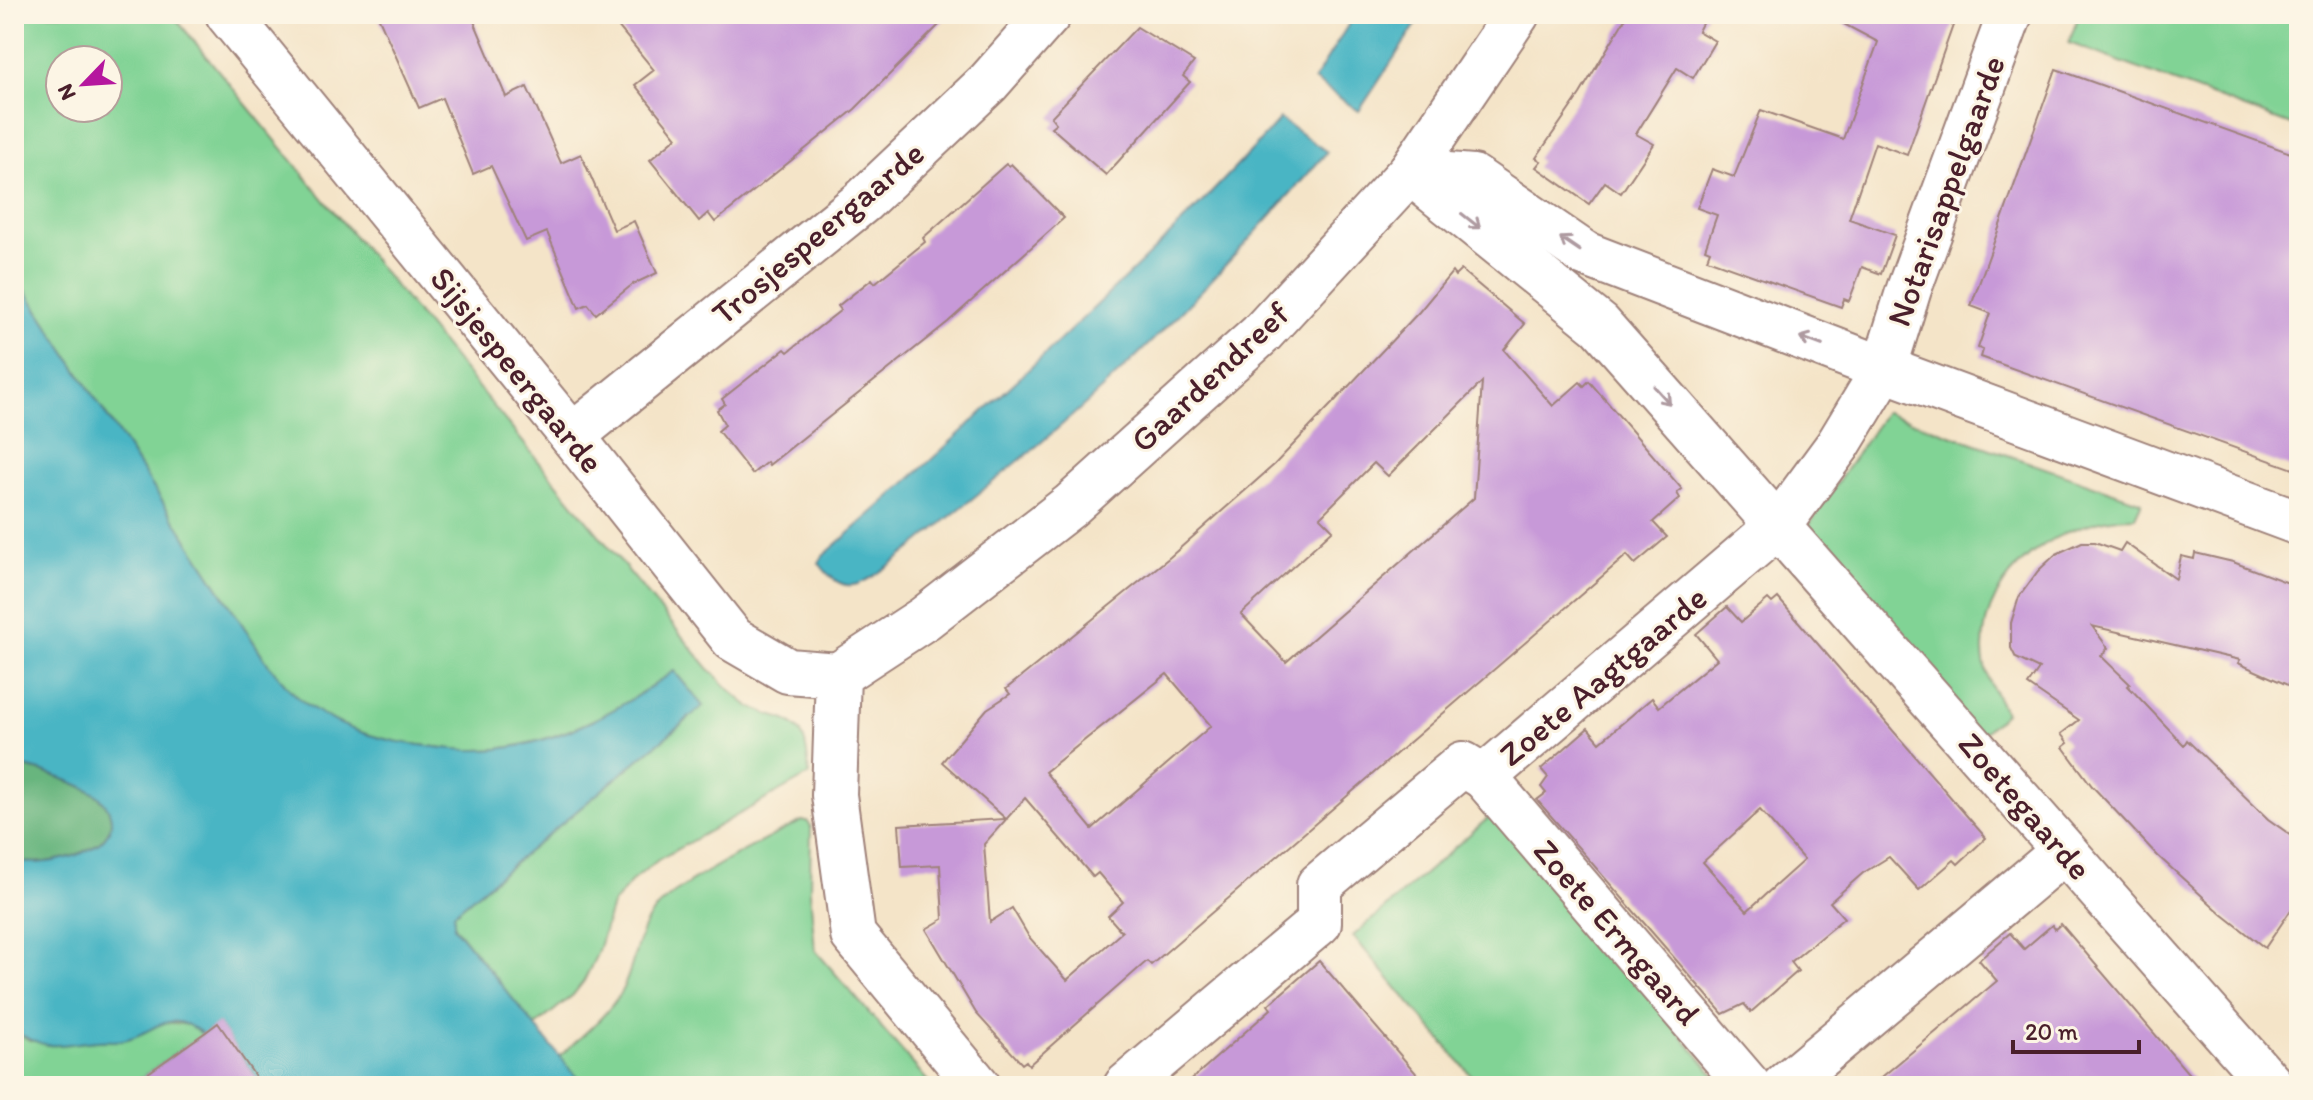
<svg xmlns="http://www.w3.org/2000/svg" width="2313" height="1100" viewBox="0 0 2313 1100" font-family="Itim,sans-serif">
<style>
.green{fill:#81d395;stroke:#667960;stroke-width:2;fill-rule:evenodd}
.forest{fill:#68b57e;stroke:#596a54;stroke-width:2}
.water{fill:#48b5c4;stroke:#496a78;stroke-width:2}
.building{fill:#c799d8;fill-rule:evenodd}
.lines{fill:none;stroke-linecap:round;stroke-linejoin:round}
.minor-casing{stroke:#9f827a;stroke-width:48}
.minor{stroke:#fff;stroke-width:44}
.oneway{stroke:#ae9aa0}
.labels{text-anchor:middle;dominant-baseline:central;stroke-width:6;stroke-linejoin:round;paint-order:stroke}
.street-label{font-size:34px;fill:#4a1f2b;stroke:#fcf5e5}
</style>
<rect width="100%" height="100%" fill="#fcf5e5"/>
<filter id="ink" filterUnits="userSpaceOnUse"><feTurbulence type="fractalNoise" baseFrequency=".0125" numOctaves="2"/><feDisplacementMap in="SourceGraphic" scale="16" xChannelSelector="R" yChannelSelector="G"/><feConvolveMatrix kernelMatrix="1 2 1 2 8 2 1 2 1" color-interpolation-filters="sRGB"/></filter>
<filter id="wash" filterUnits="userSpaceOnUse"><feTurbulence type="fractalNoise" baseFrequency=".006" numOctaves="4" result="noise"/><feDisplacementMap in="SourceGraphic" scale="32" xChannelSelector="R" yChannelSelector="G"/><feGaussianBlur stdDeviation="1.8" result="paint"/><feColorMatrix in="noise" values="0 0 0 0 0 0 0 0 0 0 0 0 0 0 0 0 0 1.4 0 .05"/><feComposite in="paint" operator="in"/></filter>
<g filter="url(#wash)">
<rect width="100%" height="100%" fill="#f4e4c8"/>
<g class="green">
<path d="M 14,14 L 172,14 L 708,668 C 722,681 735,697 751,707 C 760,712 770,715 780,718 C 808,727 807,750 809,775 L 658,860 L 633,880 L 612,905 L 597,954 L 584,981 L 573,995 L 534,1027 L 454,926 L 454,913 L 703,706 L 674,671 C 621,709 563,741 498,749 C 470,752 440,748 413,744 C 372,739 334,726 301,700 C 289,691 279,676 268,664 L 14,273 ZM 60,60 L 108,60 L 108,108 L 60,108 Z"/>
<polygon points="2079,14 2299,14 2299,128 2069,43"/>
<path d="M 1885,412 L 2142,502 L 2135,517 C 2063,517 1982,571 1983,650 C 1983,673 1995,693 2005,713 L 1976,740 L 1805,531 Z"/>
<polygon points="1494,813 1724,1086 1480,1086 1353,936"/>
<path d="M 802,821 L 807,821 L 811,827 L 810,891 L 815,950 L 932,1086 L 584,1086 L 559,1057 C 580,1037 608,1016 622,990 C 635,966 635,938 651,915 C 672,885 765,840 802,821 Z"/>
<polygon points="164,1022 190,1025 203,1034 130,1086 14,1086 14,1031 31,1041 123,1040"/>
</g>
<path class="forest" d="M 14,764 C 35,769 92,785 104,802 C 137,850 45,869 14,861 Z"/>
<g class="water">
<polygon points="1355,14 1423,14 1359,111 1314,80"/>
<path d="M 1280,119 L 1327,152 C 1256,233 1184,313 1105,386 C 1055,433 1000,476 947,519 C 930,533 872,584 853,585 C 838,587 827,574 819,563 L 823,556 C 903,487 980,415 1057,343 C 1134,270 1210,198 1280,119 Z"/>
<path d="M 14,273 L 268,664 C 279,676 289,691 301,700 C 334,726 372,739 413,744 C 441,748 470,752 498,749 C 564,741 621,709 674,671 L 703,706 L 454,913 L 454,927 L 584,1086 L 262,1086 L 218,1024 L 203,1034 C 164,1006 158,1033 123,1040 C 115,1042 106,1040 97,1041 C 57,1044 52,1053 14,1031 L 14,861 C 45,869 137,850 104,802 C 92,785 35,769 14,764 Z"/>
</g>
<g id="blocks">
<g class="building">
<polygon points="377,14 471,14 506,97 527,87 561,163 581,154 614,230 634,221 657,273 633,284 596,314 588,304 579,308 547,232 526,241 491,166 473,174 442,98 419,108"/>
<polygon points="608,14 950,14 855,109 715,222 708,213 699,221 650,160 677,137 635,85 654,70"/>
<polygon points="1628,14 1707,14 1698,31 1715,41 1693,78 1677,68 1636,134 1654,144 1621,193 1605,182 1589,204 1536,167 1541,161 1536,158 1580,94"/>
<polygon points="1825,14 1957,14 1907,155 1875,143 1849,219 1895,235 1881,274 1862,267 1849,301 1844,299 1841,307 1707,259 1710,251 1705,249 1717,215 1697,208 1712,169 1734,177 1761,110 1843,139 1878,42"/>
<polygon points="1137,27 1194,62 1183,76 1190,82 1106,175 1051,127 1056,123 1051,117"/>
<polygon points="2056,69 2299,156 2299,471 1981,357 1983,350 1978,348 1990,313 1971,306"/>
<polygon points="1006,164 1009,166 1011,164 1064,218 948,322 769,465 767,462 752,474 718,431 725,425 717,410 725,404 722,399 785,349 788,352 818,328 841,310 838,306 872,279 875,283 925,242 923,238"/>
<path d="M 1461,270 L 1525,324 L 1504,350 L 1553,406 L 1580,382 L 1584,386 L 1589,381 L 1682,489 L 1677,493 L 1680,498 L 1653,522 L 1667,537 L 1635,564 L 1627,555 L 1151,965 L 1147,961 L 1029,1065 L 1026,1061 L 1022,1064 L 976,1013 L 926,929 L 943,919 L 940,865 L 902,867 L 899,825 L 1006,819 L 942,762 L 965,735 L 987,709 L 1010,694 L 1006,689 L 1170,557 L 1274,465 L 1419,312 L 1452,272 L 1455,276 ZM 1482,382 L 1474,498 L 1286,662 L 1241,614 L 1333,530 L 1320,517 L 1374,463 L 1388,476 ZM 1167,674 L 1211,726 L 1092,829 L 1045,772 ZM 1025,798 L 1093,877 L 1098,873 L 1123,902 L 1108,916 L 1122,932 L 1067,980 L 1029,937 L 1012,908 L 990,922 L 984,844 Z"/>
<polygon points="2082,542 2095,542 2120,551 2125,543 2176,579 2181,556 2194,559 2195,553 2233,562 2299,587 2299,690 2238,663 2240,660 2092,626 2108,648 2101,656 2130,684 2128,686 2184,745 2187,740 2268,819 2299,841 2299,898 2265,948 2222,914 2158,856 2092,786 2063,747 2068,743 2061,734 2079,720 2028,685 2039,669 2016,658 2011,648 2011,623 2019,597 2038,571 2056,554"/>
<path d="M 1778,598 L 1986,838 L 1958,864 L 1954,860 L 1919,890 L 1889,857 L 1863,873 L 1830,902 L 1844,918 L 1791,962 L 1798,971 L 1751,1012 L 1744,1004 L 1723,1014 L 1537,800 L 1546,793 L 1541,787 L 1548,777 L 1541,769 L 1588,728 L 1600,742 L 1652,698 L 1659,707 L 1717,659 L 1696,634 L 1727,607 L 1741,622 L 1768,599 L 1772,603 ZM 1760,810 L 1804,860 L 1747,911 L 1703,862 Z"/>
<polygon points="2061,924 2199,1086 1871,1086 1997,981 1979,960 2010,933 2024,949 2052,925 2055,929"/>
<polygon points="1319,961 1427,1086 1184,1086 1271,1009 1268,1005"/>
<polygon points="218,1023 262,1086 130,1086 203,1034"/>
</g>
</g>
</g>
<g filter="url(#ink)">
<use href="#blocks" fill-opacity="0" stroke="#9f827a" stroke-width="2"/>
<g class="lines">
<defs>
<g id="minor">
<polyline points="228,14 572,436 733,639 788,671 838,675"/>
<polyline points="1410,172 1600,325 2272,1086"/>
<polyline points="1410,172 1473,177 1585,254 1884,369 2299,523"/>
<polyline points="572,436 862,202 988,83 1049,14"/>
<polyline points="838,675 925,618 1070,506 1261,334 1410,172 1517,14"/>
<polyline points="838,675 834,795 853,935 978,1086"/>
<polyline points="1484,777 1749,1086"/>
<polyline points="1126,1086 1319,923 1319,885 1463,764 1484,777 1779,525 1838,445 1884,369 1909,289 2010,14"/>
<polyline points="1784,1086 2064,851"/>
</g>
</defs>
<use href="#minor" class="minor-casing"/>
<use href="#minor" class="minor"/>
</g>
<defs><path id="oneway-shaft" d="M-6 0H5M1.5-3L5.5 0L1.5 3" fill="none" stroke-width="1.6" stroke-linecap="round" stroke-linejoin="round" transform="scale(2)"/></defs>
<g class="oneway">
<use href="#oneway-shaft" transform="translate(1471 221) rotate(38)"/>
<use href="#oneway-shaft" transform="translate(1570 244) rotate(-146)"/>
<use href="#oneway-shaft" transform="translate(1811 341) rotate(-159)"/>
<use href="#oneway-shaft" transform="translate(1662 395) rotate(48)"/>
</g>
</g>
<g class="labels">
<g class="street-label">
<text transform="translate(1946 191) rotate(-70)">Notarisappelgaarde</text>
<text transform="translate(818 233) rotate(-40)">Trosjespeergaarde</text>
<text transform="translate(517 370) rotate(51)">Sijsjespeergaarde</text>
<text transform="translate(1210 377) rotate(-43)">Gaardendreef</text>
<text transform="translate(1603 676) rotate(-40)">Zoete Aagtgaarde</text>
<text transform="translate(2025 806) rotate(49)">Zoetegaarde</text>
<text transform="translate(1617 932) rotate(49)">Zoete Ermgaard</text>
</g>
</g>
<rect width="2313" height="1100" fill="none" stroke="#fcf5e5" stroke-width="48"/>
<g transform="translate(84 84) rotate(245)"><circle r="38" fill="#fcf5e5" stroke="#b59f9b" stroke-width="2"/>
<path d="M0-6L14 30L0 20L-14 30Z" fill="#b5179e"/>
<text y="-12" font-size="22" font-weight="bold" text-anchor="middle" fill="#4a1f2b">N</text>
</g>
<path d="M2013 1040v12h126v-12" fill="none" stroke="#4a1f2b" stroke-width="4"/>
<text x="2025" y="1040" font-size="24" fill="#4a1f2b" stroke="#fcf5e5" stroke-width="6" paint-order="stroke">20 m</text>
</svg>
